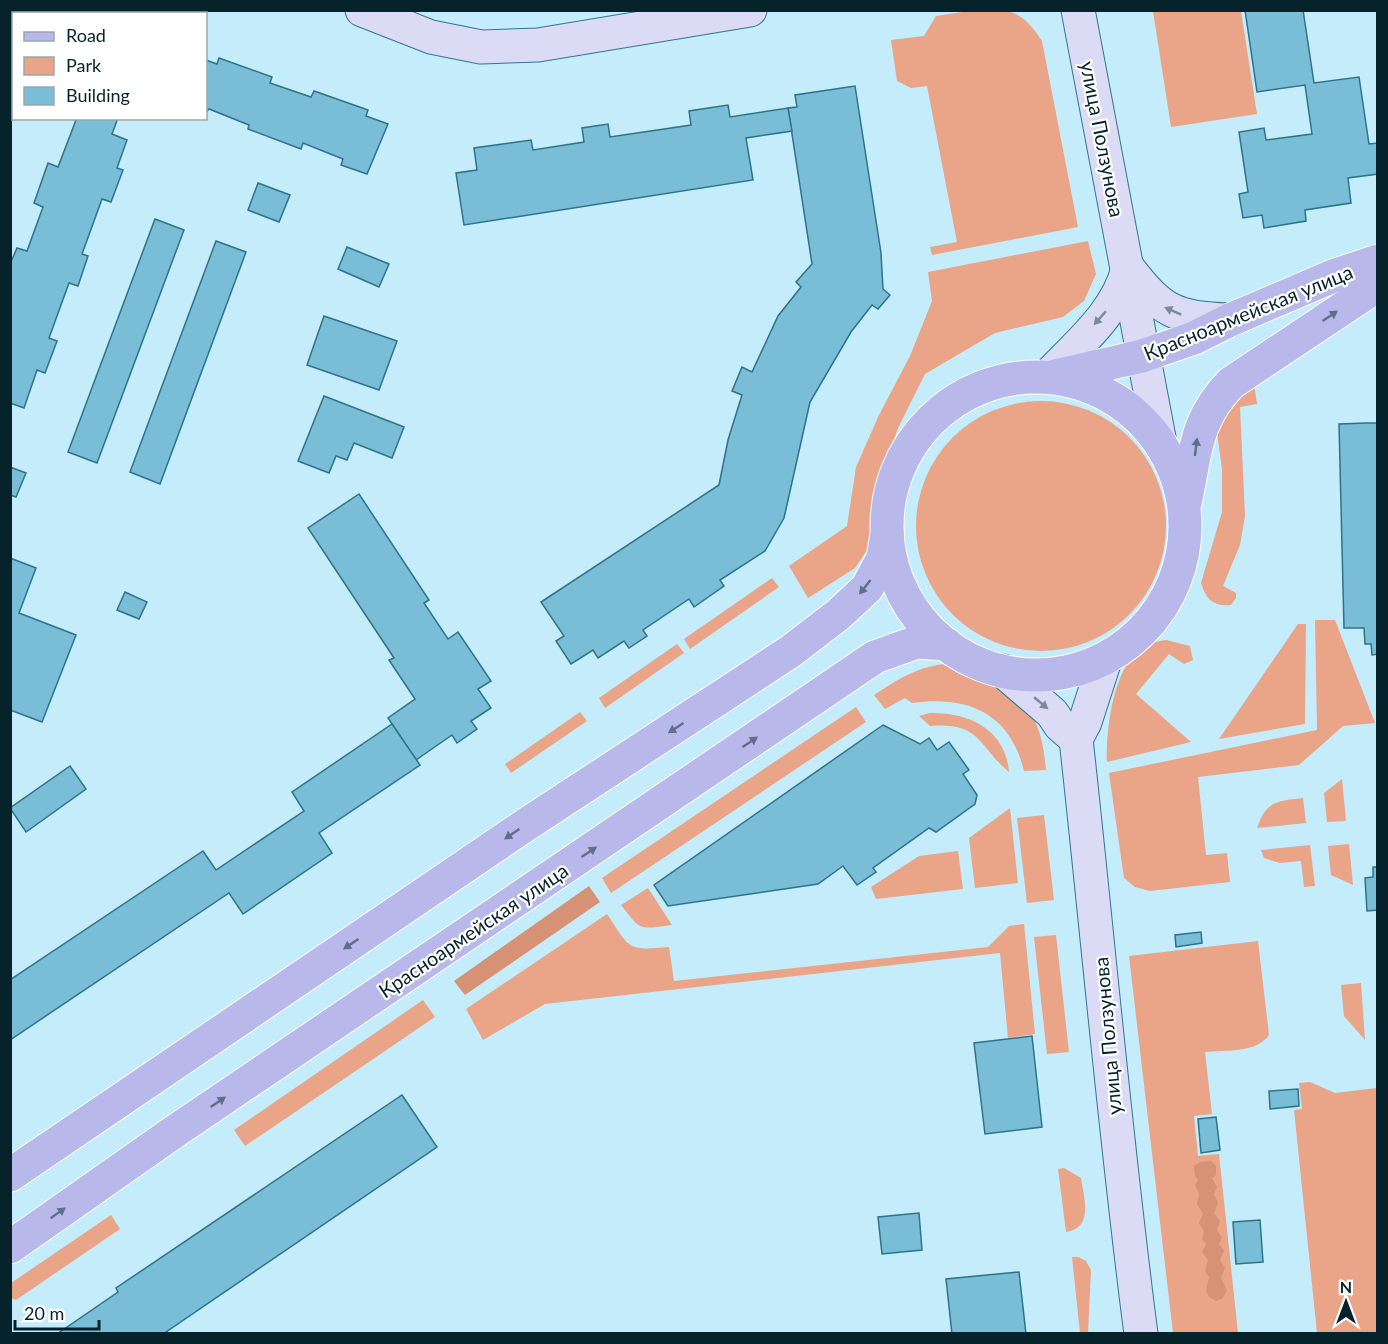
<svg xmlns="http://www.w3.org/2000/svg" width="1388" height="1344" viewBox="0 0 1388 1344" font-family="Lato,sans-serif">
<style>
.green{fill:#eaa487}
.forest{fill:#d79175}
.building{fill:#7abdd6;stroke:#2e7389;stroke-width:1.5}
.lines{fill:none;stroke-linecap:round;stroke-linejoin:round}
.secondary-casing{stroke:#32768d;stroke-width:35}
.primary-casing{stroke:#fff;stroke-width:35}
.secondary{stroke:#dcdbf5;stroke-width:33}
.primary{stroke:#b9b8eb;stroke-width:33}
.oneway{fill:#7c889b}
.oneway2{fill:#606e8c}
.labels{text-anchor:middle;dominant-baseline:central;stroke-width:4.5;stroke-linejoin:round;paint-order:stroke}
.street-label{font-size:20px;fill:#06232c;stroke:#fff}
</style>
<rect width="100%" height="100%" fill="#c4ecfb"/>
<g class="green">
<path d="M 969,11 C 1008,10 1019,6 1042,41 L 1078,227 L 932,255 L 930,247 L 957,242 L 927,86 L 911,88 L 897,81 L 891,40 L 924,36 L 936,16 Z"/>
<polygon points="1153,11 1241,11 1257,114 1171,127"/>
<polygon points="1088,241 1096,274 1084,301 1063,317 995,333 925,374 898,428 881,476 870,546 855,568 808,598 789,566 847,526 856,467 879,415 910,356 932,301 928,272"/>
<path d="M 1252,370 L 1257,404 L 1240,407 L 1245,516 L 1240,545 L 1223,586 L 1236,593 L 1236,598 L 1231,605 C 1213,607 1206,599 1201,583 L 1222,512 L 1222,469 L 1217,432 L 1221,410 Z"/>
<circle cx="1041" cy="526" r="125"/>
<polygon points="772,578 779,587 690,649 684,639"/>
<polygon points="1315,620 1335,620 1375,723 1343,726 1299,765 1198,777 1206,855 1227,853 1230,882 1150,891 1135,887 1124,878 1109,773 1317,730"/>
<polygon points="1298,624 1306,624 1305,724 1219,739"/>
<path d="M 1166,640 L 1190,646 L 1193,660 L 1184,664 L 1169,654 L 1136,694 L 1191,742 L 1107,762 C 1106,729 1113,661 1148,644 C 1153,642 1160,641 1166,640 Z"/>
<polygon points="677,644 684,653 605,708 599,698"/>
<path d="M 948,664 C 980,670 1014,688 1032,716 C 1042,732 1044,752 1046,770 L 1024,771 C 1010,713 968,695 912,703 L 905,698 L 885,709 L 874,695 C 897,680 920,665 948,664 Z"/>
<polygon points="856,707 866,722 611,893 602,878"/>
<polygon points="580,712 587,721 511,773 505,764"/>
<path d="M 930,713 C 969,712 1006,730 1009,772 C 977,745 981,722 930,726 L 919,716 Z"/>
<polygon points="1342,779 1346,821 1327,822 1324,793"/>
<path d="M 1303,798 L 1306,823 L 1257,828 C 1266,801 1277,801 1303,798 Z"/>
<polygon points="1010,808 1018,883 975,888 969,838"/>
<polygon points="1044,815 1054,900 1027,903 1017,818"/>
<polygon points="1349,844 1353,885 1331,875 1328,846"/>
<polygon points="1310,845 1315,886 1304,887 1301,861 1280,863 1264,858 1261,850"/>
<polygon points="958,851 963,889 876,899 871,887 919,856"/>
<path d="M 648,888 L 672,925 C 639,929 642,932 621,905 Z"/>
<path d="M 607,914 C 630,949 627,951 669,947 L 674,981 L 988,947 L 1009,926 L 1024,924 L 1035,1034 L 1008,1038 L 1000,953 L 545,1004 L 483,1040 L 466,1009 Z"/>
<polygon points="1056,935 1069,1052 1047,1054 1034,937"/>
<path d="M 1258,941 L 1269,1035 C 1257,1053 1226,1050 1205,1052 L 1212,1114 L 1194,1116 L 1198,1156 L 1219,1154 L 1238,1333 L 1173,1333 L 1129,956 Z"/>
<polygon points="1361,983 1365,1040 1344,1016 1341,985"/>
<polygon points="423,1000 435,1017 245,1146 234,1130"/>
<polygon points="1310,1082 1335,1093 1377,1088 1377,1333 1317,1333 1294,1110 1302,1109 1299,1083"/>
<path d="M 1064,1168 L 1081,1178 C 1084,1198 1094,1228 1066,1232 L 1058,1169 Z"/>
<polygon points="111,1215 120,1229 16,1300 11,1298 11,1283"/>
<polygon points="1078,1257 1086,1261 1091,1270 1088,1333 1080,1333 1072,1257"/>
</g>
<g class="forest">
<polygon points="589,886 600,902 465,995 454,981"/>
<polygon points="1211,1161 1216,1166 1216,1175 1212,1178 1217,1187 1214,1194 1218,1203 1214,1213 1220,1221 1217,1230 1222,1238 1219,1244 1224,1251 1220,1260 1225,1268 1221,1278 1227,1290 1223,1298 1216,1301 1209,1297 1206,1290 1209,1277 1205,1271 1208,1260 1202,1252 1206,1244 1202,1239 1204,1231 1199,1223 1203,1214 1197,1204 1199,1194 1195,1185 1198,1180 1195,1176 1194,1166 1200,1162"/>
</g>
<g class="building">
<polygon points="10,10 144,10 151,13 14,14 14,25 10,24"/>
<polygon points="1245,10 1303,10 1314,83 1359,77 1369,144 1378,143 1378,174 1348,178 1351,203 1305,210 1306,221 1264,228 1262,215 1243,218 1239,194 1248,192 1239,132 1264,128 1266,140 1312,134 1305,85 1257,92"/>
<polygon points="219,58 272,77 270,83 311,97 314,91 368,110 366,116 388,124 367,174 341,165 343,159 303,143 301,149 248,129 249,125 209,109 206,112 206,60 217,64"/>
<polygon points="855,86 881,253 883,289 890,295 878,309 872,305 851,332 810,402 784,518 765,551 720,580 724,586 694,607 689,599 643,630 647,636 629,648 624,641 598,658 593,650 571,664 556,641 564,636 541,602 719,485 728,440 742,395 732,391 742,367 752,372 778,316 801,287 796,282 812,264 788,108 797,107 795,95"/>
<polygon points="728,105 730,117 788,108 792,131 746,138 753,180 464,225 456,173 477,170 474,148 531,140 533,150 584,142 582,128 608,124 610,137 691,125 689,111"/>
<polygon points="72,118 118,118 112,134 127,140 117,168 123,170 111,202 102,199 82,254 88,256 78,286 69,283 49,338 57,341 45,373 37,370 24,408 10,403 10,264 17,248 27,251 43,207 34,203 48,163 58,167 76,120"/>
<polygon points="258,183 290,195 279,222 248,210"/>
<polygon points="155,219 184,230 97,463 68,452"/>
<polygon points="216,241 246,252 160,484 130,472"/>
<polygon points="347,247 389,264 379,287 338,269"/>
<polygon points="324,316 397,341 379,390 307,365"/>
<polygon points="324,396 404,427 392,458 354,443 347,460 336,456 329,473 298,461"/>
<polygon points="1367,423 1378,423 1378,654 1372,655 1371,644 1365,644 1364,628 1344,628 1339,424"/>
<polygon points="10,467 26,473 16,497 10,495"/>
<polygon points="359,494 429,600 424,603 448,639 458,632 491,681 478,689 491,708 471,721 477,729 457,743 452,735 416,760 388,718 415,699 389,660 394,658 308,528"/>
<polygon points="10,558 36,568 19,613 76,635 42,722 10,710"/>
<polygon points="125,592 147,602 139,619 117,610"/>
<polygon points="392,724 420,765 319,833 332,853 243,914 229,893 10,1040 10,980 203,851 216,870 304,811 292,792"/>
<polygon points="883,725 920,744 929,738 937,750 949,742 969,770 963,774 977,795 975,804 936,832 929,828 873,868 876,872 857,885 843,866 818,884 668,906 654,885"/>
<polygon points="70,766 86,789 26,832 10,808"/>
<polygon points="1373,867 1378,867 1378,910 1367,911 1365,878 1373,877"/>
<polygon points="1201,932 1202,943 1176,947 1175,935"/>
<polygon points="1032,1036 1042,1127 985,1134 974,1043"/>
<polygon points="1298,1089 1299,1106 1270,1109 1269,1091"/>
<polygon points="402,1095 437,1147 163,1334 57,1334 118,1292 116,1288"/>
<polygon points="1216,1117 1220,1150 1201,1153 1198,1119"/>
<polygon points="919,1213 922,1250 882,1254 878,1217"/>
<polygon points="1260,1220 1263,1262 1236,1264 1233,1222"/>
<polygon points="1019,1272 1026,1334 952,1334 946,1279"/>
</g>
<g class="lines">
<defs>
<g id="secondary">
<polyline points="362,10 431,37 481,47 538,45 750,10"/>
<polyline points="1078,10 1160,443"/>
<path d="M 1128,268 C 1162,312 1175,318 1230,320"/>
<path d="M 1047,377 C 1077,345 1118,312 1128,268"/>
<path d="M 1105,660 L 1085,722 L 1076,739 C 1098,937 1115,1136 1141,1334"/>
<polyline points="1003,671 1052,713 1060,725 1076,739"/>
</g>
<g id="primary">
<polyline points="1055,376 1142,356 1194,338 1230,320 1333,276 1378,261"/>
<circle cx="1036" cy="526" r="149"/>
<path d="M 1185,503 C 1196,453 1194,421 1231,383 L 1378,285"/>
<polyline points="10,1175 527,824 791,651 839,614 867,588 883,558 887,534"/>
<polyline points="10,1247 171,1134 875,657 917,642 946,644"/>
</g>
</defs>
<use href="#secondary" class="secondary-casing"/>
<use href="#primary" class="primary-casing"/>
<use href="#secondary" class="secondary"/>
<use href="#primary" class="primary"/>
</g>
<defs><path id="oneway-solid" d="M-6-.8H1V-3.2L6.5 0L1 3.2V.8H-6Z" transform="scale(1.5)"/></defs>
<g class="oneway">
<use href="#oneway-solid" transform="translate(1173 311) rotate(-156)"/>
<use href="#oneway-solid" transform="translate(1100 318) rotate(131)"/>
<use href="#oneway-solid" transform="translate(1041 703) rotate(40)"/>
</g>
<g class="oneway2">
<use href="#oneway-solid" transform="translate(1330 316) rotate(-34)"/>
<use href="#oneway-solid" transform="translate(1196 447) rotate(-83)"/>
<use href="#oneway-solid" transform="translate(865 587) rotate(128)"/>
<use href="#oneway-solid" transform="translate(676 728) rotate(147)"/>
<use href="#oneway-solid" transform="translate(750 742) rotate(-34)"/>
<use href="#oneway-solid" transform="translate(512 834) rotate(146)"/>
<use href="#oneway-solid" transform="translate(589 852) rotate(-34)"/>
<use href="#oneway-solid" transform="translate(351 944) rotate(146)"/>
<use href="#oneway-solid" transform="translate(218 1102) rotate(-34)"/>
<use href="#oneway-solid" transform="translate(58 1213) rotate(-35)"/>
</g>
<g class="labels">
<g class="street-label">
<text transform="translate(1103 139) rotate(79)">улица Ползунова</text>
<text transform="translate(1248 312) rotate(-22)">Красноармейская улица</text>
<text transform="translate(473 930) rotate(-34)">Красноармейская улица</text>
<text transform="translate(1107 1036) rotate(-95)">улица Ползунова</text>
</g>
</g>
<rect width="1388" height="1344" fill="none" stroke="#06232c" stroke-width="24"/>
<rect x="12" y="12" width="195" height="108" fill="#ffffff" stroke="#9ba7ab" stroke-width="1.5"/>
<rect x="24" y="32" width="30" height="9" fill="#b9b8eb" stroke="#9ba7ab" stroke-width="1.5"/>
<text x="66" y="42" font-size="18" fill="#06232c">Road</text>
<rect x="24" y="57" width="30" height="18" fill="#eaa487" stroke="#9ba7ab" stroke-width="1.5"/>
<text x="66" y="72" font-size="18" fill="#06232c">Park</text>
<rect x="24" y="87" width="30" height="18" fill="#7abdd6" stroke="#9ba7ab" stroke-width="1.5"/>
<text x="66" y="102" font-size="18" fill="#06232c">Building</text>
<g transform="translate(1346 1302)" stroke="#ffffff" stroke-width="4.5" paint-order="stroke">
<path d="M0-4.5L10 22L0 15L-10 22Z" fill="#06232c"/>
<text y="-9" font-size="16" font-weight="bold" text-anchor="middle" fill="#06232c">N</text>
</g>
<path d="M15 1320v9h84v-9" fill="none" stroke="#06232c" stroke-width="3"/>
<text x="24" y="1320" font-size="18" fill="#06232c" stroke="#ffffff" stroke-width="4.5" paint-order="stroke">20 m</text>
</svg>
